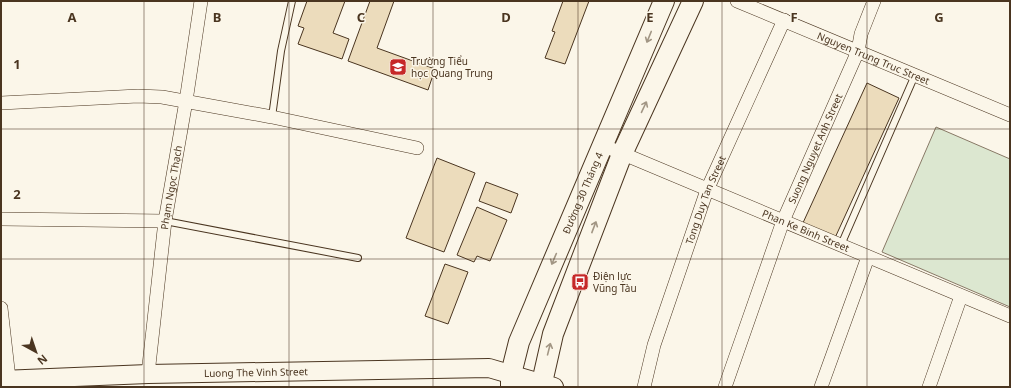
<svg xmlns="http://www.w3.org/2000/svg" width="1011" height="388" viewBox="0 0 1011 388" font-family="'Noto Sans',sans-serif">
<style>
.green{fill:#dce7d0;stroke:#887966}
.building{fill:#ecdcbc;stroke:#4a3520}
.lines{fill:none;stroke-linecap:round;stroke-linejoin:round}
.lane-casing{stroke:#4a3520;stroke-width:8}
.street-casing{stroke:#4a3520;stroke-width:14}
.secondary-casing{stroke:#4a3520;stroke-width:20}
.primary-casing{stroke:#4a3520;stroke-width:22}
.lane{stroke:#fbf6e9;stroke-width:6}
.street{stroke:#fbf6e9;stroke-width:13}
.secondary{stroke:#fbf6e9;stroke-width:18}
.primary{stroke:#fbf6e9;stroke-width:20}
.oneway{stroke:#a29684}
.grid{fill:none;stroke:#4a3520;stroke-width:1;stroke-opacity:0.55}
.labels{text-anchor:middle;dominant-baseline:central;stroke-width:3;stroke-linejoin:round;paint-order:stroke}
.street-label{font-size:10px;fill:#4a3520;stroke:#fbf6e9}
.poi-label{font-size:10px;fill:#4a3520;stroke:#fbf6e9;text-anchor:start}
.grid-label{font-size:13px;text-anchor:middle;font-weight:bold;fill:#4a3520;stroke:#fbf6e9;stroke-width:3;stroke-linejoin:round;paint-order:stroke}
</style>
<rect width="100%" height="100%" fill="#fbf6e9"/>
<polygon class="green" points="936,127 1010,159 1010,307 882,252"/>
<g class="building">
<polygon points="307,1 345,1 333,33 349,39 342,59 298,44 304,28 298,26"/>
<polygon points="370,1 394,1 377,48 435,69 428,90 348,61"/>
<polygon points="563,1 589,1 565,64 545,58 555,32 552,31"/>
<polygon points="867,83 899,98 834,240 802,225"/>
<polygon points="437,158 475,173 444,252 406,238"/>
<polygon points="486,182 518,194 511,213 479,201"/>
<polygon points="477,207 507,220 490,261 477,256 474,262 457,255"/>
<polygon points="445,264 468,272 448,324 425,316"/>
</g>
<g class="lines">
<defs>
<g id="lane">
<polyline points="272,117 281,51 292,1"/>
<polyline points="165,221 358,258"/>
<polyline points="841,245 915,75"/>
</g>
<g id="street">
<path id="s1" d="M 737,1 L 1010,115"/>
<polyline points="1,103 138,96 162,97 272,117 417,148"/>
<path id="s2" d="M 602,145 L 1010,316"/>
<polyline points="1,219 165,221"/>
<polyline points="1,308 10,387"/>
<path id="s3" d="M 148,374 L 165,221 L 186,101 L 201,1"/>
<path id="s4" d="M 644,387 L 654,345 L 707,190 L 784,20"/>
<path id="s5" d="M 725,387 L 783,221 L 858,51 L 861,34 L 874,1"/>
<polyline points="821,387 868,257"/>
<polyline points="929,387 961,296"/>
</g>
<g id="secondary">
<path id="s6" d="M 1,380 L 148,374 L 489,368 L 554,387"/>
</g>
<g id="primary">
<path id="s7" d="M 511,387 L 511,374 L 519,342 L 664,1"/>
<polyline points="541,387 553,334 622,154 693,1"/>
</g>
</defs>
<use href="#lane" class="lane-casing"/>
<use href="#street" class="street-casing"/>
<use href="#secondary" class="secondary-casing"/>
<use href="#primary" class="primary-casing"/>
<use href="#lane" class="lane"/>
<use href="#street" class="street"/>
<use href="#secondary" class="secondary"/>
<use href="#primary" class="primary"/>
</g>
<defs><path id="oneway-shaft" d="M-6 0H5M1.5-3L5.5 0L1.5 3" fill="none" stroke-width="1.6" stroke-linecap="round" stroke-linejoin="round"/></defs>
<g class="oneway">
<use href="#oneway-shaft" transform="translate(649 37) rotate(112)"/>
<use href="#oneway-shaft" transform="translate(644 107) rotate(-65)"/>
<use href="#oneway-shaft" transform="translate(594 227) rotate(-69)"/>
<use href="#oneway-shaft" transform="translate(554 259) rotate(113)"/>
<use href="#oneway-shaft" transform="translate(549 349) rotate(-76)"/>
</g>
<path class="grid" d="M 144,1 L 144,387M 289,1 L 289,387M 433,1 L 433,387M 578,1 L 578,387M 722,1 L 722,387M 867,1 L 867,387M 1,129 L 1010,129M 1,259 L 1010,259"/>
<defs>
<symbol id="school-square" viewBox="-11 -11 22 22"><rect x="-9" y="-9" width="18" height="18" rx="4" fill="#c62828" stroke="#fbf6e9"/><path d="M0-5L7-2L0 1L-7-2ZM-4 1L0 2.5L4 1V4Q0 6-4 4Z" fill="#fff"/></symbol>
<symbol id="bus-square" viewBox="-11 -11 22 22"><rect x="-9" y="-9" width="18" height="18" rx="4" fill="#c62828" stroke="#fbf6e9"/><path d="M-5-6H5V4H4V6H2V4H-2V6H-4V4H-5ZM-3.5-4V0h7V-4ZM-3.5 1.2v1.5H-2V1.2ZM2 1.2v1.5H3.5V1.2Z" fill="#fff"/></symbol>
</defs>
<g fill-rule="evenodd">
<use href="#school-square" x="388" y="57" width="20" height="20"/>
<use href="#bus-square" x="570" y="272" width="20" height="20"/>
</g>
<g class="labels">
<g class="street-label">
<text stroke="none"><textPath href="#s1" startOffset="148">Nguyen Trung Truc Street</textPath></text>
<text stroke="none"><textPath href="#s5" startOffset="255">Suong Nguyet Anh Street</textPath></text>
<text stroke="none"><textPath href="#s3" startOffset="188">Phạm Ngọc Thạch</textPath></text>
<text stroke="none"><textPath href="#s7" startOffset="208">Đường 30 Tháng 4</textPath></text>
<text stroke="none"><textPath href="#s4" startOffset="197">Tong Duy Tan Street</textPath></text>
<text stroke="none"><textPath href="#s2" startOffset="221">Phan Ke Binh Street</textPath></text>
<text stroke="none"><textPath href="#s6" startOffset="255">Luong The Vinh Street</textPath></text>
</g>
<g class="poi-label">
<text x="411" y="61">Trường Tiểu<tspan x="411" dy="12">học Quang Trung</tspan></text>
<text x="593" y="276">Điện lực<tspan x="593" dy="12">Vũng Tàu</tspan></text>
</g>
</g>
<g class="grid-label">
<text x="72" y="22">A</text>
<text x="217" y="22">B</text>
<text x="361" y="22">C</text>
<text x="506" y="22">D</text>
<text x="650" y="22">E</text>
<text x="794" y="22">F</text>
<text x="939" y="22">G</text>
<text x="17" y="69">1</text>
<text x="17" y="199">2</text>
</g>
<rect width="1011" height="388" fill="none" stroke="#4a3520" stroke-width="4"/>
<g transform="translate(36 352) rotate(140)" stroke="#fbf6e9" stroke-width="3" paint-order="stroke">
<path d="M0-3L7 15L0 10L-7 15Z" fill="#4a3520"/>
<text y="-6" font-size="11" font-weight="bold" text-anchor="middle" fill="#4a3520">N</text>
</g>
</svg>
